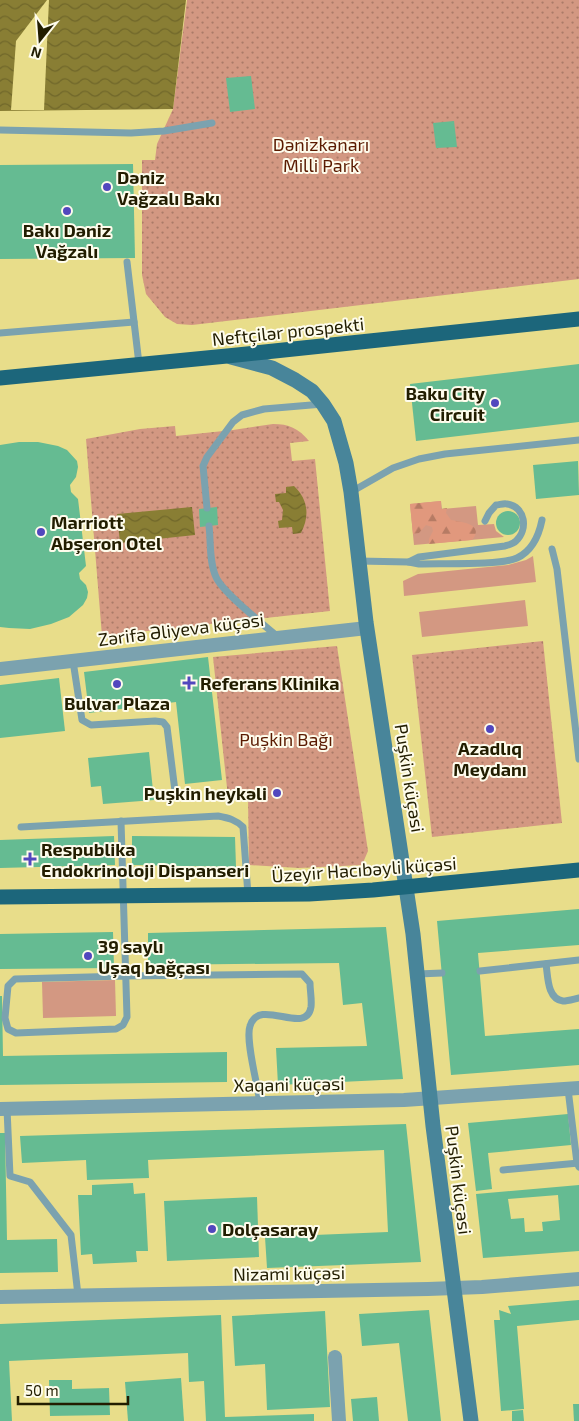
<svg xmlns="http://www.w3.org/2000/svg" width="579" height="1421" viewBox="0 0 579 1421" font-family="'Exo 2',sans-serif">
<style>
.green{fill:#d39882}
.forest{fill:url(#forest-firs)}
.park{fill:url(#park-dots)}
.water{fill:url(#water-waves)}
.pier{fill:#e8dd8a}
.building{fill:#65bb92;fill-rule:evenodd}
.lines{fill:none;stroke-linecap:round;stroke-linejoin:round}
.service{stroke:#7ba2af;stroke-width:7}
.minor{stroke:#7ba2af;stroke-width:14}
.secondary{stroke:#48859a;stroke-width:15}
.trunk{stroke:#1c667b;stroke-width:15}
.poi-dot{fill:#5247be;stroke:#fefcec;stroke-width:2}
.labels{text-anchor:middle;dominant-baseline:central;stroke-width:4;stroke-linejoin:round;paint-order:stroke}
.park-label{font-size:18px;fill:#5a1a00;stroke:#fefcec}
.poi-label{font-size:18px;font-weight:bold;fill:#221d00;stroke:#fefcec;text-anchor:start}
.street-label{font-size:18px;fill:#221d00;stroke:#fefcec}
</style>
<defs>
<pattern id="forest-firs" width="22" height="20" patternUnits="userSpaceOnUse" patternTransform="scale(1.25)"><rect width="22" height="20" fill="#e1987d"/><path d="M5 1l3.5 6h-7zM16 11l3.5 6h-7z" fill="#b67b64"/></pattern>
<pattern id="park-dots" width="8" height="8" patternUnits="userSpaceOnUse" patternTransform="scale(1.25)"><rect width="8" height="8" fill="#d39882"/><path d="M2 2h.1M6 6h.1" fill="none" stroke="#ab7b68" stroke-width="1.8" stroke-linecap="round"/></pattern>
<pattern id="water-waves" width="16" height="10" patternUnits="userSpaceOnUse" patternTransform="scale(1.25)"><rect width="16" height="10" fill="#897e34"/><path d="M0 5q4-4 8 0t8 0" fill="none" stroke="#70672a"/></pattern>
</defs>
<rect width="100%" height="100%" fill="#e8dd8a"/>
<g class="green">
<polygon points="441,501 442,509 476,506 478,525 494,524 496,531 504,537 414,545 410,504"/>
<polygon points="533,556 536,582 404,596 403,581 418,574 508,565 526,560"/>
<polygon points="525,600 528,626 422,637 419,612"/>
<polygon points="115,980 116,1016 43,1018 42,982"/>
</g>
<path class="forest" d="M 441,501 L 441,509 L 447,508 L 446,513 L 451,520 C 462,522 485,524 472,540 L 429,544 L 429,539 L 433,531 L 432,527 L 426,525 L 419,533 L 413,534 L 410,504 Z"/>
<g class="park">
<polygon points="187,0 579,0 579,279 192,325 177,324 165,317 146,294 142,275 142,160 155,160 157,144 173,109"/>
<path d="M 273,424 C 289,424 298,428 309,441 L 290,443 L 292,461 L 315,459 L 330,611 L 102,636 L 86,439 L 140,429 L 175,426 L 176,436 L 233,430 Z"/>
<polygon points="543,641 562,823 432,837 412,655"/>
<polygon points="337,646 368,851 362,865 299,868 249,865 248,797 228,797 213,657"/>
</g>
<g class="water">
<polygon points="0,0 186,0 173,109 0,111"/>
<path d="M 294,486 C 308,499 310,516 301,533 L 293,534 L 292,527 L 279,528 L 278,521 L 282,520 L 283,510 L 279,502 L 276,502 L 275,494 L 286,493 L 286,487 Z"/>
<polygon points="192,507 195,535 120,543 117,514"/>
</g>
<polygon class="pier" points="47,0 49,0 44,110 11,110 16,41"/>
<g class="building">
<polygon points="251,76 255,109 230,112 226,78"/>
<polygon points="454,121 457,147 436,148 433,123"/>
<polygon points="133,164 135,258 0,259 0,165"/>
<polygon points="579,364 579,422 416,441 410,384"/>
<polygon points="19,442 38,442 58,446 67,450 77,461 78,467 76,477 70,485 71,492 78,499 86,566 79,573 80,579 86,585 88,592 87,598 83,605 69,617 51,624 30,629 9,628 0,627 0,445"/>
<polygon points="578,461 579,495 536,499 533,465"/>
<polygon points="217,507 218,525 200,527 199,509"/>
<circle cx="508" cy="523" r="12"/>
<polygon points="208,657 222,780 185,784 176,702 89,713 84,672"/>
<polygon points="59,678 65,731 0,738 0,685"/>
<polygon points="149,752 154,800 103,804 101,786 91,787 88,758"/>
<polygon points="114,836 115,865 0,868 0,840"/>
<polygon points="132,836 235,837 236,867 132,865"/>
<polygon points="579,909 579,945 478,953 485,1036 579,1029 579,1065 451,1075 437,921"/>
<polygon points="386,927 403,1079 278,1085 276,1048 367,1046 362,1003 343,1005 339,963 148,965 148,933"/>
<polygon points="113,932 114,968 0,969 0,934"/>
<polygon points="0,996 2,996 3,1056 227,1052 227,1082 0,1085"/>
<polygon points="568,1114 571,1145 488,1153 492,1189 476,1191 468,1123"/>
<polygon points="406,1124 421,1262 267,1268 265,1237 388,1232 384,1150 148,1160 149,1178 87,1180 86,1160 22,1163 20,1136"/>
<polygon points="0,1133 5,1133 7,1240 57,1239 58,1272 0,1273"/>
<polygon points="133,1183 134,1194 145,1193 148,1251 136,1251 137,1262 93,1264 92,1254 81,1255 78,1195 92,1195 92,1185"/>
<path d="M 579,1185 L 579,1251 L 483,1258 L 476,1194 ZM 558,1195 L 560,1220 L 542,1222 L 543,1231 L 525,1232 L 524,1218 L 511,1219 L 508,1199 Z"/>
<polygon points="257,1197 259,1257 167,1261 164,1201"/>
<polygon points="579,1300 579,1320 517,1326 524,1409 501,1411 494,1320 500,1320 499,1310 511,1314 508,1306"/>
<polygon points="429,1310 441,1421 408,1421 399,1343 362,1346 359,1314"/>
<polygon points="325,1311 330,1407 267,1410 265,1364 235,1366 232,1316"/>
<polygon points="221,1315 225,1417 314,1414 314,1421 206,1421 204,1381 189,1382 188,1353 9,1361 12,1421 0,1421 0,1324"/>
<polygon points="181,1378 184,1421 128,1421 125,1382"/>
<polygon points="49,1380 72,1380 72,1389 109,1388 110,1415 50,1416"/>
<polygon points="377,1397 379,1421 353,1421 351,1399"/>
<polygon points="573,1404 579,1404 579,1421 574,1421"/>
<polygon points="523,1410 524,1421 512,1421 512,1411"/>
</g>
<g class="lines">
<g class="service">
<polyline points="0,130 131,133 164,131 212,123"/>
<polyline points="127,262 139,364"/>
<polyline points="0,333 134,322"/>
<polyline points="351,492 393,468 419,459 445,454 579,440"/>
<polyline points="207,508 203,466 207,457 233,422 242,415 264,409 323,404"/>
<path d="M 209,526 C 211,542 209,562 216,577 C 222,592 264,625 278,637"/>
<polyline points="552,549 557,569 579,759"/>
<path d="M 358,561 L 409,562 L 419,557 L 505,546 C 508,545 513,544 516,541 C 528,530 526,507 507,504 C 504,503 499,505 496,505 L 489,513 L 485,521"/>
<path d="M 409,562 L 419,564 C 442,563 499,566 517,558 C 532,551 539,535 542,520"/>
<polyline points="73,661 82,720 91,725 155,721 163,722 167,727 175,791"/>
<path d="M 121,821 L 127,1017 L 123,1025 L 116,1029 L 16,1033 L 8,1029 L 5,1018 L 8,986 L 15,979 L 125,976 L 302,974 L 310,983 C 310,991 312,999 311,1007 C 306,1037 259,996 250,1026 C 245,1040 258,1086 260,1103"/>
<path d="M 21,827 L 218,816 C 229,818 236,820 243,827 L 248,895"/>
<path d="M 546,964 C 548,976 547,999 563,1001 C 568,1001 574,999 579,998"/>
<polyline points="480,971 579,960"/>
<polyline points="418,974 442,973"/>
<polyline points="568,1089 577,1163 579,1167"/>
<polyline points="7,1109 10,1176 30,1182 71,1235 78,1295"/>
<polyline points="503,1170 579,1163"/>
</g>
<g class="minor">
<polyline points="0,669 367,628"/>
<polyline points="0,1109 404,1100 579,1088"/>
<polyline points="0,1297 428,1289 482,1287 579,1279"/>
<polyline points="335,1357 339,1421"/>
</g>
<polyline class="secondary" points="231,357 272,368 295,380 312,391 323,404 334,421 346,463 351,492 366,622 413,934 433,1126 471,1421"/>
<g class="trunk">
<polyline points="0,378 227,356 579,319"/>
<polyline points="0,897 309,894 373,890 579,870"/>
</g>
</g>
<g class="poi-dot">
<circle cx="107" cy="187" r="5"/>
<circle cx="67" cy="211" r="5"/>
<circle cx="495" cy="403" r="5"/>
<circle cx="41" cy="532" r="5"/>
<path d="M186.5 675.5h5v5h5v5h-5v5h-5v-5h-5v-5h5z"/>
<circle cx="117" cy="684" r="5"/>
<circle cx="490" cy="729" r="5"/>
<circle cx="277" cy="793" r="5"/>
<path d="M27.5 851.5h5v5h5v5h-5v5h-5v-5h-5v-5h5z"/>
<circle cx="88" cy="956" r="5"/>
<circle cx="212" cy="1229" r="5"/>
</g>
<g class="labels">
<g class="park-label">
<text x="321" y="144">Dənizkənarı<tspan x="321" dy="21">Milli Park</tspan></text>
<text x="286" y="739">Puşkin Bağı</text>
</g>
<g class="poi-label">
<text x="117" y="177">Dəniz<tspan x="117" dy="21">Vağzalı Bakı</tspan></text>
<text x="67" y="230" text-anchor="middle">Bakı Dəniz<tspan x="67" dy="21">Vağzalı</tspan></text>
<text x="485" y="393" text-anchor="end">Baku City<tspan x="485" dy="21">Circuit</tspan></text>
<text x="51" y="522">Marriott<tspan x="51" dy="21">Abşeron Otel</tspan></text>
<text x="200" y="683">Referans Klinika</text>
<text x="117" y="703" text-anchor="middle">Bulvar Plaza</text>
<text x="490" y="748" text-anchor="middle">Azadlıq<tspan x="490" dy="21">Meydanı</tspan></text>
<text x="267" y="793" text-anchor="end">Puşkin heykəli</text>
<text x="41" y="849">Respublika<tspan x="41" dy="21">Endokrinoloji Dispanseri</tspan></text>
<text x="98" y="946">39 saylı<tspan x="98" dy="21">Uşaq bağçası</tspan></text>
<text x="222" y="1229">Dolçasaray</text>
</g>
<g class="street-label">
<text transform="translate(288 331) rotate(-6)">Neftçilər prospekti</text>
<text transform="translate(181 629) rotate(-7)">Zərifə Əliyeva küçəsi</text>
<text transform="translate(410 778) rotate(81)">Puşkin küçəsi</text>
<text transform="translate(364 869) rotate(-4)">Üzeyir Hacıbəyli küçəsi</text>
<text transform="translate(289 1084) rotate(-1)">Xaqani küçəsi</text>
<text transform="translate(459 1180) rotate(83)">Puşkin küçəsi</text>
<text transform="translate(289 1273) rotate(-1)">Nizami küçəsi</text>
</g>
</g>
<g transform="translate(40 40) rotate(197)" stroke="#fefcec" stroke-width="4" paint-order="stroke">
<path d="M0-4L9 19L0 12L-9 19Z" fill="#221d00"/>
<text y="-8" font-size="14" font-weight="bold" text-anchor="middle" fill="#221d00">N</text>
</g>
<path d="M18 1396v8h110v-8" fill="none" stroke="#221d00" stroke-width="2.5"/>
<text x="25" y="1396" font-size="15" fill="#221d00" stroke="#fefcec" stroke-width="4" paint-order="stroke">50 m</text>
</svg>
